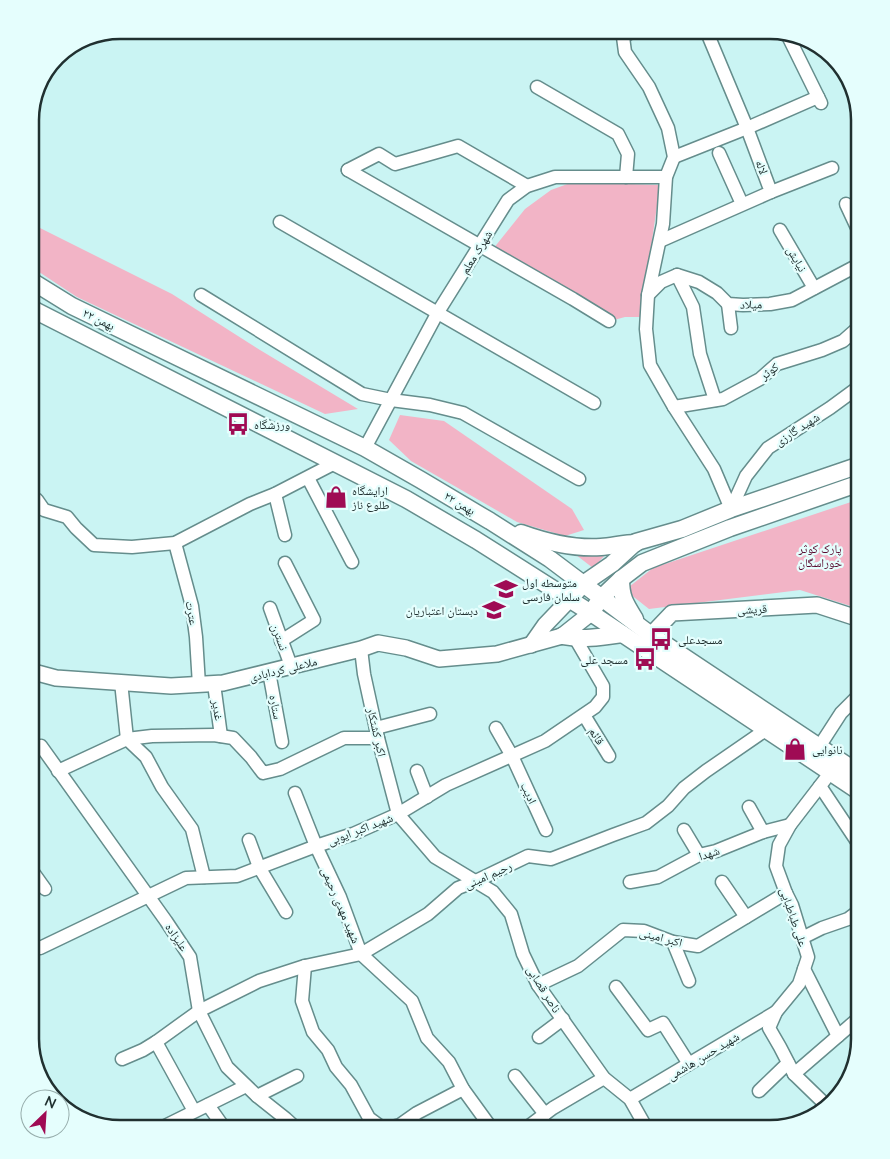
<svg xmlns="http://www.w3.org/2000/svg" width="890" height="1159" viewBox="0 0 890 1159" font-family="Lato,'Noto Naskh Arabic',sans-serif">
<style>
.green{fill:#f2b4c6}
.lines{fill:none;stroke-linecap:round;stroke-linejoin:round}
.minor-casing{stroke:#658d8c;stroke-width:15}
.tertiary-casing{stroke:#658d8c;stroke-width:18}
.secondary-casing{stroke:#658d8c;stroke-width:19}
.minor{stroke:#fff;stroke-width:12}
.tertiary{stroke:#fff;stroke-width:15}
.secondary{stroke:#fff;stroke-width:16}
.labels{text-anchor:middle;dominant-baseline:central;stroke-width:4.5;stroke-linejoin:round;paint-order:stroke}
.street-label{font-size:12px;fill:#203030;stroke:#e5fefd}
.poi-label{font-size:12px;fill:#203030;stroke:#e5fefd;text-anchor:start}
.park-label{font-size:12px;fill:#59092e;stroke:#e5fefd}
.rim{fill:none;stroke:#203030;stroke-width:2.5}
</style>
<rect width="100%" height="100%" fill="#caf4f3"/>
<g class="green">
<polygon points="573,182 660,185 641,317 625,317 614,320 493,249 525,209 551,190"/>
<polygon points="30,223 172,294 260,350 358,409 325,414 77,297 30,266"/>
<polygon points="400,415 444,421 572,509 584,530 565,536 517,522 411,461 389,440"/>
<polygon points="860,499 860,609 800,590 649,609 625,590 653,568"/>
<polygon points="571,551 607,553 593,568"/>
</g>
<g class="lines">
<defs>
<g id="minor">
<polyline points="635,30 623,37 625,52 649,87 668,128 674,157 666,177 663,224 648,295 646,329 650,365 674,407 714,469 731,509"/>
<polyline points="787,34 821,103"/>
<polyline points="537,87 618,134 628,154 626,177"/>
<polyline points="719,153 742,204"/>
<polyline points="674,157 747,128 818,97"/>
<polyline points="348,170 573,299 609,321"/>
<polyline points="348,170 379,154 395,164 458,146 527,186"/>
<polyline points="771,192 832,168"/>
<polyline points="846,204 860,234"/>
<polyline points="280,222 594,403"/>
<polyline points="780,230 814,288"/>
<polyline points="660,241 771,192 747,128 706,30"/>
<polyline points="677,275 693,307 700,354 715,400"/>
<polyline points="201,295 362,394 391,400 430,405 463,413 579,479"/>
<polyline points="648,295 661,282 677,275 699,282 717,293 728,304 743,305 770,304 792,300 860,264"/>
<polyline points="728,304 731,328"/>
<polyline points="674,407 723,399 760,379 777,364 822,350 843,341 860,326"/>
<polyline points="365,448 438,312 508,200 527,186 555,177 666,177"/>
<polyline points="308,478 352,562"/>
<polyline points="275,494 285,535"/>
<polyline points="37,500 44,510 67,517 76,528 94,545 132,547 175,543 250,504 275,494 335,463"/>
<polyline points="731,509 746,476 768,448 830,408 860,386"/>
<polyline points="175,543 192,606 196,637 199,685"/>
<polyline points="270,608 291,666"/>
<polyline points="281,641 314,620 285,563"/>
<polyline points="361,649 364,674 378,738 398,814 435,857 493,892 511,914 523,954 538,985 604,1078 630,1099 647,1129"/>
<polyline points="269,672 282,742"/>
<polyline points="121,682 127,739 146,757 162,787 192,829 204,877"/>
<polyline points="214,684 221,736"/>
<polyline points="584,715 609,756"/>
<polyline points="376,728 430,714"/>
<polyline points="496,728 512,756 546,830"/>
<polyline points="819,747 841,713 860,694"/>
<polyline points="30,751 41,746 166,921 190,957 199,1011 227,1067 257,1096 286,1119 297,1129"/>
<polyline points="58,771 127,739 152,736 214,735 233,738 251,757 263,773 280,769 344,738 378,738"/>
<polyline points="417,771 427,797"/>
<polyline points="820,786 860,846"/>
<polyline points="295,793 316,846 340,897 361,954 412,1001 427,1038 449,1062 463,1089 492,1129"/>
<polyline points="749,807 763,832"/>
<polyline points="684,830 699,855"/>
<polyline points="249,840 259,867 286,912"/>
<polyline points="30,868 45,889"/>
<polyline points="630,882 658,877 699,855 716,851 763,832 790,825"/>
<polyline points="722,882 746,917"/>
<polyline points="802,938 822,928 848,919 860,910"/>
<polyline points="673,942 689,981"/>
<polyline points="40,948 186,878 237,876 316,846 353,834 398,814 446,785 545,741 595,707 603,697 603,686 575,638"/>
<polyline points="305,966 302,1001 313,1032 328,1050 336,1067 351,1085 369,1118 384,1129 400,1125 417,1113 463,1089"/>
<polyline points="804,969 838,1036"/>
<polyline points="538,985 578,966 623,930 644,931 673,942 698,946 786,893"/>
<polyline points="616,987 648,1030 663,1023 689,1064"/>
<polyline points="851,1025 860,1036"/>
<polyline points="539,1037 563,1019"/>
<polyline points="156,1042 194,1111"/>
<polyline points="122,1059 143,1050 156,1042 199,1011 259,981 305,966 361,954 428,914 458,888 476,881 528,856 551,859 613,835 646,823 668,806 684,788 706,771 767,729"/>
<polyline points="794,1074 860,1017"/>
<polyline points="515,1076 545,1114"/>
<polyline points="759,1091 788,1063"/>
<polyline points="257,1096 297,1076"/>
<polyline points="630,1099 776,1012"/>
<polyline points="208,1105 225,1129"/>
<polyline points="827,1106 794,1074 780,1047 769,1028 776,1012 799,984 808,957 792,905 786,893 776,866 779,845 790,825 830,773"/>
<polyline points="159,1129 246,1086"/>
<polyline points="525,1129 553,1108 604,1078"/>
</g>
<g id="tertiary">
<polyline points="651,635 672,613 817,605 860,619"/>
<polyline points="531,645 545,625 569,600"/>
<polyline points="30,671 56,678 171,686 223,683 361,649 378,643 406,648 439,659 497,654 562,636 591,613"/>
</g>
<g id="secondary">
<polyline points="30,280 72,306 365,448 421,480 490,521 550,559 651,635 860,774"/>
<polyline points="30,307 38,312 406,499 476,540 591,613 860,792"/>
<path d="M 521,533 C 546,542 573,549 601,547 C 613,546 625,543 636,543"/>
<path d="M 621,579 C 621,597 625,603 635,619"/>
<polyline points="576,592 583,584 612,564 636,542 682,529 731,509 860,465"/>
<polyline points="595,607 601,598 621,579 642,563 730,528 860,483"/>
<path d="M 562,636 C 583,640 601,637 622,634"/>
</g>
</defs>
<use href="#minor" class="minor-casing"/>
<use href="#tertiary" class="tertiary-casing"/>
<use href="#secondary" class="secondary-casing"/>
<use href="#minor" class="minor"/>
<use href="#tertiary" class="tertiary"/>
<use href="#secondary" class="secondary"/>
</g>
<defs>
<symbol id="bus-bare" viewBox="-9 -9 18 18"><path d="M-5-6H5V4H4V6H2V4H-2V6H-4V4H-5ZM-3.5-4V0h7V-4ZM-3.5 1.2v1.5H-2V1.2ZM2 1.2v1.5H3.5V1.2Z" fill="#9f0b54" stroke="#e5fefd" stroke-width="2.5" paint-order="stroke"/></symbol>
<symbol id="shop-bare" viewBox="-9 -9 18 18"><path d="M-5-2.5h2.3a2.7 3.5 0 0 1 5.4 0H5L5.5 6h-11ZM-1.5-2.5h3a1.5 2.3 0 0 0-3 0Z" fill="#9f0b54" stroke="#e5fefd" stroke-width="2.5" paint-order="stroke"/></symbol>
<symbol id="school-bare" viewBox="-9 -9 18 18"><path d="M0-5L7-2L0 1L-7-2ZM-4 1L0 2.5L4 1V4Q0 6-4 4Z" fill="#9f0b54" stroke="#e5fefd" stroke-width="2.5" paint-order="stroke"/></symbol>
</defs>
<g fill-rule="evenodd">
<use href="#bus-bare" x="222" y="408" width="32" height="32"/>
<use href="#shop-bare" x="320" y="481" width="32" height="32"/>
<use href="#school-bare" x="490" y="573" width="32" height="32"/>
<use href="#school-bare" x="478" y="594" width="32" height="32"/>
<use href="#bus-bare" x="645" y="623" width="32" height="32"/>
<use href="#bus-bare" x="629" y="643" width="32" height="32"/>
<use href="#shop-bare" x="779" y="733" width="32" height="32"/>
</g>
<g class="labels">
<g class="street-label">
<text transform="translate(762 167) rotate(69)">لاله</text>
<text transform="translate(476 252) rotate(-58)">شهرک معلم</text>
<text transform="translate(797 259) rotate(60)">نیایش</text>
<text transform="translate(751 304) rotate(-1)">میلاد</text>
<text transform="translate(99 319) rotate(26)">۲۲ بهمن</text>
<text transform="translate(769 371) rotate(-36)">کوثر</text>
<text transform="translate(797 429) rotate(-33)">شهید گارزی</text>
<text transform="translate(460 503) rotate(31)">۲۲ بهمن</text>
<text transform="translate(752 609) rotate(-3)">قریشی</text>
<text transform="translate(192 613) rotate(80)">عترت</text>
<text transform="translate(280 637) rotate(70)">نسترن</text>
<text transform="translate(283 669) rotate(-14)">ملاعلی کردابادی</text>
<text transform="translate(276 707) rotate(79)">ستاره</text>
<text transform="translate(218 710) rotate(82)">غدیر</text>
<text transform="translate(377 732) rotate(77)">اکبر کشتکار</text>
<text transform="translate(597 736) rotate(58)">قائم</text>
<text transform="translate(529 793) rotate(65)">ادیب</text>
<text transform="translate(360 829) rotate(-21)">شهید اکبر ایوبی</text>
<text transform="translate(709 853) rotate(-19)">شهدا</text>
<text transform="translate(488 875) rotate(-24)">رحیم امینی</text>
<text transform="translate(341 905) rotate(67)">شهید مهدی رحیمی</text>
<text transform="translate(794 917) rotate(71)">علی طباطبایی</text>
<text transform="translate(177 937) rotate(56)">علیزاده</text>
<text transform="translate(661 937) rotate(15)">اکبر امینی</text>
<text transform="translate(544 989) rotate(58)">ناصر قصابی</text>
<text transform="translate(703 1056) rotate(-31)">شهید حسن هاشمی</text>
</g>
<g class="poi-label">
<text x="254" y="424">ورزشگاه</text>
<text x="352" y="490">ارایشگاه<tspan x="352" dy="14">طلوع ناز</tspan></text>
<text x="522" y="582">متوسطه اول<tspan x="522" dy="14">سلمان فارسی</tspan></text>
<text x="478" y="610" text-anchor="end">دبستان اعتباریان</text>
<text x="678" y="639">مسجدعلی</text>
<text x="628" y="659" text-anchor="end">مسجد علی</text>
<text x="812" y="749">نانوایی</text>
</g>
<g class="park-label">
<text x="820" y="548">پارک کوثر<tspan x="820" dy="14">خوراسگان</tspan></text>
</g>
</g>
<path d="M0 0H890V1159H0ZM120 39H770A81 81 0 0 1 851 120V1039A81 81 0 0 1 770 1120H120A81 81 0 0 1 39 1039V120A81 81 0 0 1 120 39Z" fill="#e5fefd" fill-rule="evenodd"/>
<path class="rim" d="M120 39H770A81 81 0 0 1 851 120V1039A81 81 0 0 1 770 1120H120A81 81 0 0 1 39 1039V120A81 81 0 0 1 120 39Z"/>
<g transform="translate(45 1114) rotate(25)"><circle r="24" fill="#e5fefd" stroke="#96acab"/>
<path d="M0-4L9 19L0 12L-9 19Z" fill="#9f0b54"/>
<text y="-8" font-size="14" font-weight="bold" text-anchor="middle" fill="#203030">N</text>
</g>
</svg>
